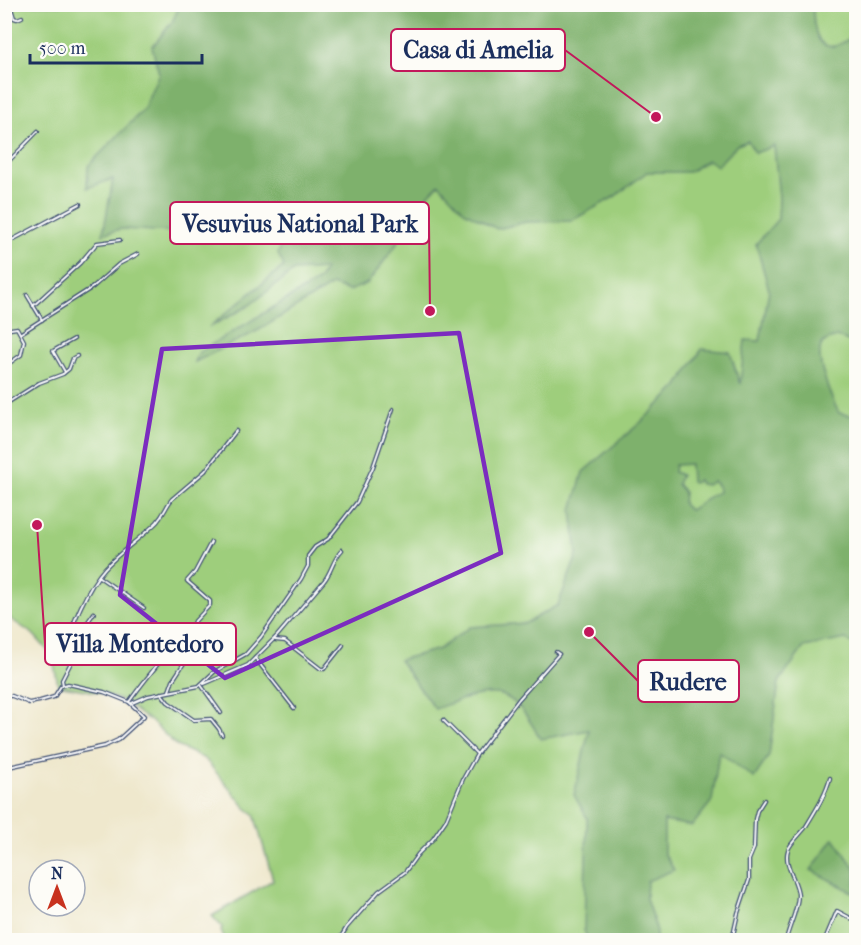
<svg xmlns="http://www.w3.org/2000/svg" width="861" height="945" viewBox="0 0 861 945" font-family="'IM FELL French Canon',serif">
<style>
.green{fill:#9ece7c;stroke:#5c7e6d;stroke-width:1.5}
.forest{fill:#7eb16c;stroke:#4c7065;stroke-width:1.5;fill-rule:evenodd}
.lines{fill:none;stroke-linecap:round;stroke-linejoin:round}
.street-casing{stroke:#3b4b6f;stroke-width:4.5}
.street{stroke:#fff;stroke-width:2}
.marked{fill:none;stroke:#7b2cbf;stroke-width:4.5;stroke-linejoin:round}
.leader{fill:none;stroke:#c2185b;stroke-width:2}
.callout-dot{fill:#c2185b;stroke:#fdfcf7;stroke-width:2}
.callout{fill:#fdfcf7;stroke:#c2185b;stroke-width:2}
.callout-label{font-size:24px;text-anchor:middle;font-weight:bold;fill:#1b2f5e}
</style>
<rect width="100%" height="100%" fill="#fdfcf7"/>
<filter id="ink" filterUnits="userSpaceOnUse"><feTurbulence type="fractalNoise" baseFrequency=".0167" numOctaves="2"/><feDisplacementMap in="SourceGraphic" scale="12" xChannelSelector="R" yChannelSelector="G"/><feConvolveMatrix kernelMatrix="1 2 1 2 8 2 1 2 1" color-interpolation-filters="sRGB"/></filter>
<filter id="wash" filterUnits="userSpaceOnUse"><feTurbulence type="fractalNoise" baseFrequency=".008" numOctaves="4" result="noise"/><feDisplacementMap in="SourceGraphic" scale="24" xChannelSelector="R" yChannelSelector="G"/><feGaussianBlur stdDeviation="1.35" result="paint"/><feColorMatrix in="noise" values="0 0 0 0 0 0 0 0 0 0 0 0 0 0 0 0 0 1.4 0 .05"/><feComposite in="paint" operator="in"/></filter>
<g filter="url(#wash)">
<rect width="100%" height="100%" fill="#efe8cd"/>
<polygon class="green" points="5,5 856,5 856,940 225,940 221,931 222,927 212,916 273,880 254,814 246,808 205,759 177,746 150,720 141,715 125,702 102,693 58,685 52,655 33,634 9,618 5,626"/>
<g class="forest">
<path d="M 814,4 C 812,17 814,51 835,46 C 842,44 849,38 856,35 L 856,348 L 851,342 L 837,337 C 831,339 823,340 821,346 C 815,359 832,400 839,413 L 853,416 L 856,414 L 856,647 L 846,639 L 804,647 L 779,682 L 769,756 L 754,778 L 719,752 L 712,801 L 692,826 L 664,821 L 664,853 L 674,870 L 647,881 L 646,899 L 656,928 L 656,940 L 588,940 L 584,930 L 587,818 L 574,795 L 589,730 L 541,739 C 531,724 521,703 504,696 C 487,688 452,703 435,709 L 399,660 L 439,649 L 470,627 L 526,623 L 558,605 L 577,555 L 572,510 L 583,472 L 640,423 L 677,387 L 702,349 L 730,352 L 740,384 L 745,340 L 760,341 L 769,290 L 756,244 L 778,219 L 779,198 L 774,146 L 755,153 L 748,141 L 737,145 L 717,166 L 708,160 L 689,172 L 647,172 L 614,197 L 571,221 L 526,222 L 497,229 L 464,211 L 439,184 L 414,210 L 396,245 L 368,283 L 349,291 L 332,285 L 259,330 L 195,362 L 199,352 L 319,280 L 325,269 L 294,271 L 247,307 L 209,327 L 284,266 L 278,254 L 285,234 L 233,214 L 197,223 L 173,232 L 121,229 L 103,234 L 113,179 L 87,188 L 88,166 L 143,110 L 159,73 L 152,47 L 172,22 L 180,5 ZM 690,464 L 691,481 L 694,483 L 698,480 L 700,484 L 707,485 L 713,481 L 718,486 L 719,492 C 708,495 699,505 689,510 L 683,504 L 684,492 L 677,484 L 681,475 L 674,472 L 675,465 Z"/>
<polygon points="834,838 856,870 856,894 811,870"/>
</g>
</g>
<g filter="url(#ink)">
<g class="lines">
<defs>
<g id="street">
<polyline points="10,4 14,18 17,19 22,17"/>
<polyline points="4,166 38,131"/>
<polyline points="4,241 12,240 80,204"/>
<polyline points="27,295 42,320"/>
<polyline points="33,306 80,263 97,243 120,240"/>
<polyline points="4,330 17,328 24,341 21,355 11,362"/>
<polyline points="21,333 93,287 119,264 138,254"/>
<polyline points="65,372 53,351 74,339"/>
<polyline points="4,405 39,383 63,374 69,369 73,358 77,356"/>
<polyline points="99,577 144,608"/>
<polyline points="275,640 285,641 321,669 324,669 343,645"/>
<path d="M 72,657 L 66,654 L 66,651 C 70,626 88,587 105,568 C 121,551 141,538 157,522 C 165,513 166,506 172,499 L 205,471 L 236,431"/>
<polyline points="255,658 294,708"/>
<path d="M 204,684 L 248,665 L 277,636 L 324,581 C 332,571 333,559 342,550"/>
<polyline points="63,685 62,680 83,639 82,630 94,613"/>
<polyline points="201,685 221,713"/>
<polyline points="169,691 173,680 186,660 187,638 195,621 210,605 210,601 187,581 195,572 211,542"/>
<polyline points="161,693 168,702 194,720 211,719 219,729 222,735"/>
<polyline points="4,696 12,696 29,703 40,701 54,697 61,686 68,684 104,692 129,702 144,716 118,740 105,746 4,768"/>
<path d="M 129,702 C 144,680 162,661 176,639"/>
<polyline points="132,703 148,696 199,686 214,672 246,654 261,637 301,579 308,566 308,556 315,547 328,539 357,502 373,467 393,409"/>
<polyline points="443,720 477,754"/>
<polyline points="339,940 347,927 379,891 405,872 418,854 433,839 446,820 463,779 477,754 519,699 559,654 556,652"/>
<polyline points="732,940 738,913 749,880 749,860 754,848 755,819 757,811 764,800"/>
<path d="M 786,940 C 789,926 798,910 798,895 C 798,882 783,865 788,850 C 791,842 800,835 805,828 C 814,813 826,795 830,778"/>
<polyline points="826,940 826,937 837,911 856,921"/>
</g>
</defs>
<use href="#street" class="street-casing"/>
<use href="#street" class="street"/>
</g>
</g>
<path class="marked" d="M 459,333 L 501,553 L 225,678 L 120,595 L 162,349 Z"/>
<path class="leader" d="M656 117L565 50M430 311L429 223M37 525L45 644M589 632L638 681"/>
<g class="callout-dot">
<circle cx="656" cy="117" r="6"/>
<circle cx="430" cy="311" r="6"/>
<circle cx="37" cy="525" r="6"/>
<circle cx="589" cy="632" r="6"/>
</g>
<g class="callout">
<rect x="391" y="29" width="174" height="42" rx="6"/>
<rect x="170" y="202" width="259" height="42" rx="6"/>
<rect x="45" y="623" width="191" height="42" rx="6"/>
<rect x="638" y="660" width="101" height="42" rx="6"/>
</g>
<g class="callout-label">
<text x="478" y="58">Casa di Amelia</text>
<text x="300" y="232">Vesuvius National Park</text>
<text x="140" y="652">Villa Montedoro</text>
<text x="688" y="690">Rudere</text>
</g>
<rect width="861" height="945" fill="none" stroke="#fdfcf7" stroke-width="24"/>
<g transform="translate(57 888)"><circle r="28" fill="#fdfcf7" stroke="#a3aaba" stroke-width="1.5"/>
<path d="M0-4.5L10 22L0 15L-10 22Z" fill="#c8321e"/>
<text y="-9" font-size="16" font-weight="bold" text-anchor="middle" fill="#1b2f5e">N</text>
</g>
<path d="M30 54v9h172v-9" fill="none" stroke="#1b2f5e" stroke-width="3"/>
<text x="39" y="54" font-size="18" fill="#1b2f5e" stroke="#fdfcf7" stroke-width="4.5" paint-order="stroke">500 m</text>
</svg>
